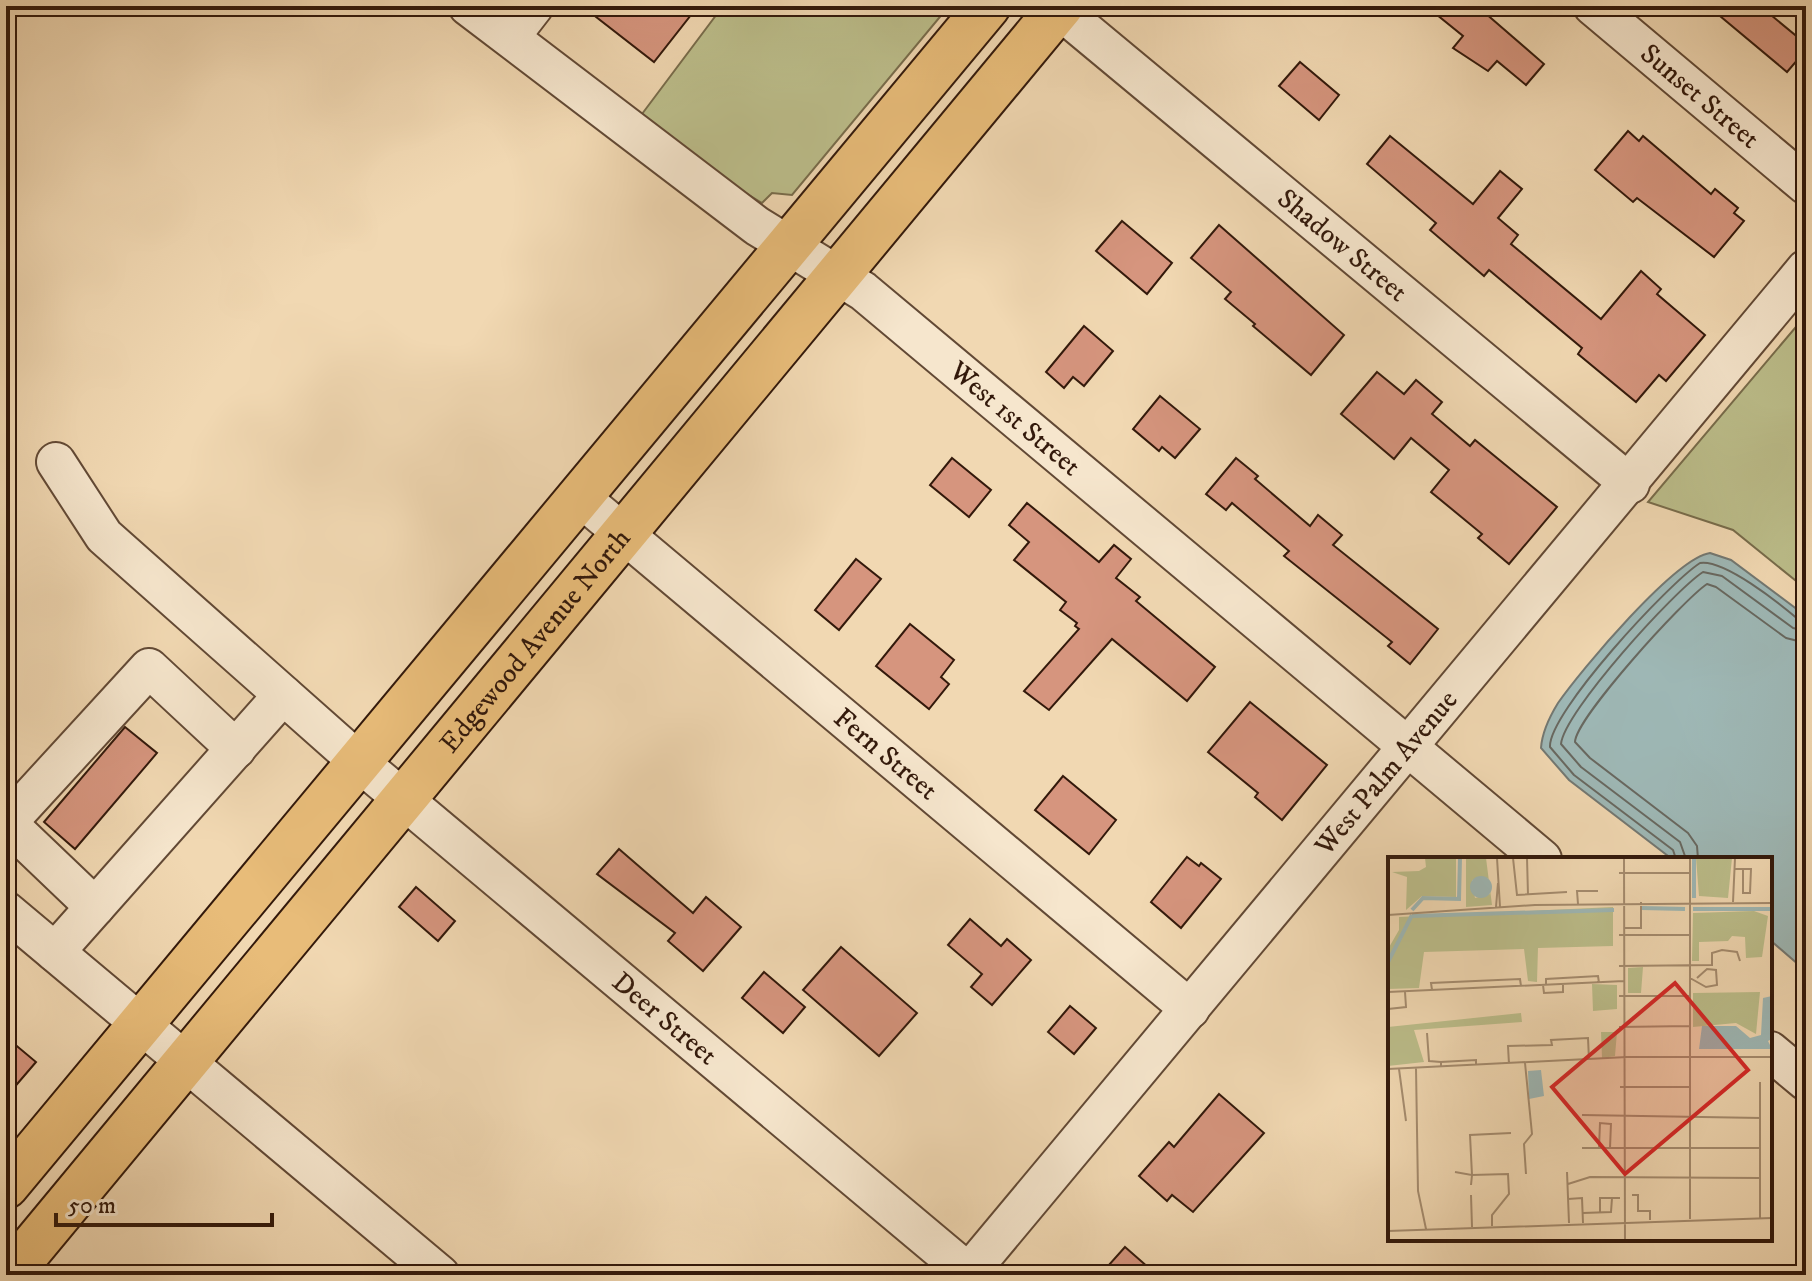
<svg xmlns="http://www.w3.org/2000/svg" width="1812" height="1281" viewBox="0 0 1812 1281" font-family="'IM FELL DW Pica',serif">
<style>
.green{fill:#bcbe8b;stroke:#786c4b;stroke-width:2}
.water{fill:#9eb8b6;stroke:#737872;stroke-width:2}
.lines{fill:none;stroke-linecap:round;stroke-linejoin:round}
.shore{stroke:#686860;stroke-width:2}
.building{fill:#d6957e;stroke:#33190b;stroke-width:2}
.minor-casing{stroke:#624935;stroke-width:42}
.major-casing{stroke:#33190b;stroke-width:48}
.minor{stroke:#f6e6cd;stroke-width:38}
.major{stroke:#e8bc79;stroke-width:44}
.labels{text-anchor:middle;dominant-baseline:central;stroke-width:7;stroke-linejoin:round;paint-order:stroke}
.street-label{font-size:28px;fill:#33190b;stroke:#f6e6cd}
.inset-river{fill:none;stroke:#9eb8b6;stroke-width:4}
.inset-road{fill:none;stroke:#a58c6f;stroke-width:2}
.view{fill:#d62828;fill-opacity:0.15;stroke:#d62828;stroke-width:4}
.inset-edge{fill:none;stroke:#33190b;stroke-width:4}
</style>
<rect width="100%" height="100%" fill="#f1d8b2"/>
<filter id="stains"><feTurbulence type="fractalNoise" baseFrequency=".0025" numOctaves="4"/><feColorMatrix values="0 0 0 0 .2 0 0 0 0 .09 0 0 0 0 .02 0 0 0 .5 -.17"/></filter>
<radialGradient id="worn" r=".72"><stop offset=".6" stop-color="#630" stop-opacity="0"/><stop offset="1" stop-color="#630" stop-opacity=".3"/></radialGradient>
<g class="green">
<polygon points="723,6 949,6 792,195 772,193 762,203 721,178 642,114"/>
<polygon points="1806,315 1806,589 1733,530 1648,502"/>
</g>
<path class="water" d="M 1710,553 L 1731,560 L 1806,616 L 1806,971 L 1770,940 L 1770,859 L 1672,859 L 1569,780 L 1541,748 C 1542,733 1550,716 1558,703 C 1581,670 1675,558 1710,553 Z"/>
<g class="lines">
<g class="shore">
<path d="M 1676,859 L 1673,850 L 1574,775 L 1550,747 C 1548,713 1669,583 1700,563 C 1724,559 1779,603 1799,620 L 1806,621"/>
<path d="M 1686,859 L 1680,842 L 1581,767 L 1561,744 C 1564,712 1674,591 1703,572 L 1722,576 L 1793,628 L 1806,631"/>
<path d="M 1698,859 L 1697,846 L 1688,833 L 1590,758 L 1575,742 C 1576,718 1683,600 1707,584 L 1716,587 L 1786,638 L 1806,643"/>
</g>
</g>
<g class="building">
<polygon points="582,6 698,6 654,62"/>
<polygon points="1426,6 1477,6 1544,64 1526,85 1497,61 1488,71 1453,48 1463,36"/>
<polygon points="1708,6 1760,6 1806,44 1806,50 1787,72"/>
<polygon points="1300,62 1339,95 1319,120 1279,86"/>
<polygon points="1628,131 1639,141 1643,136 1711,194 1715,189 1738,208 1734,213 1744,221 1714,257 1637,198 1633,202 1595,170"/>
<polygon points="1390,136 1473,204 1500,171 1522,189 1498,218 1518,235 1511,244 1601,319 1641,271 1661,289 1657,294 1705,335 1666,381 1659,375 1636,402 1578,354 1582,348 1489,270 1484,276 1430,230 1436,223 1367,164"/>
<polygon points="1122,221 1172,263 1147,294 1096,251"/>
<polygon points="1219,225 1344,335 1311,375 1253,326 1255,324 1225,299 1231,292 1191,258"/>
<polygon points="1084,326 1113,351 1084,386 1073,377 1064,388 1046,372"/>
<polygon points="1377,372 1404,394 1416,380 1442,402 1432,414 1470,446 1475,440 1557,507 1509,564 1478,538 1482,534 1431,492 1449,470 1411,438 1394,459 1341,414"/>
<polygon points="1160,396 1200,429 1175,458 1162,447 1159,451 1133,429"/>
<polygon points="952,458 991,490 969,517 930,485"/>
<polygon points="1236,458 1258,476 1255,479 1310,526 1318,515 1342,535 1333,545 1438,629 1410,664 1388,646 1392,642 1284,556 1289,551 1232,503 1226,510 1206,494"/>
<polygon points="1027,503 1099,562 1114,545 1131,559 1116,578 1140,597 1136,601 1215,667 1187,701 1112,639 1049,710 1024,691 1079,629 1075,626 1077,623 1060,610 1066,602 1014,560 1029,542 1009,525"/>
<polygon points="856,559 881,579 839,630 815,610"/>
<polygon points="910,624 954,660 941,677 949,684 929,709 876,666"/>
<polygon points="1250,702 1327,765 1282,820 1255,797 1258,793 1208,752"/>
<polygon points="125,727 157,753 75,849 44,822"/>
<polygon points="1063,776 1116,820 1089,854 1035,810"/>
<polygon points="619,849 693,913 706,897 741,927 703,971 668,941 675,933 597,874"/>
<polygon points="1187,857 1199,866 1201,863 1221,879 1181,928 1151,902"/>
<polygon points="416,887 455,921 438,941 399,907"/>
<polygon points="970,919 1001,946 1007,939 1031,960 992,1005 971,987 982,974 948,945"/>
<polygon points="841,947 917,1013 879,1056 803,990"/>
<polygon points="764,972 805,1007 783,1033 742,998"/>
<polygon points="1070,1006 1096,1028 1074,1054 1048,1032"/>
<polygon points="6,1037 36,1062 6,1097"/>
<polygon points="1219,1094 1264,1133 1193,1212 1172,1195 1167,1201 1139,1176 1169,1142 1174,1147"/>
<polygon points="1125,1247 1157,1275 1100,1275"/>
</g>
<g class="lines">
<defs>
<g id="minor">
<path id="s1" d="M 468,6 L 757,226 L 863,291 L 1542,859"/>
<path id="s2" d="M 1055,6 L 1630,484"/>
<path id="s3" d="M 1593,6 L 1806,185"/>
<polyline points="510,37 534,6"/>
<path id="s4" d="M 56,462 L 104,536 L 360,763 L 971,1275"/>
<path id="s5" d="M 581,498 L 1190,1009"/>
<polyline points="7,823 95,907"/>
<polyline points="6,824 149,668 236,749"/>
<polyline points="6,911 440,1275"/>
<polyline points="55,952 283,695"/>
<polyline points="1770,1051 1806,1081"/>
<path id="s6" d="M 967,1275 L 1806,269"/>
</g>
<g id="major">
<polyline points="6,1186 988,6"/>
<path id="s7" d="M 9,1275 L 1061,6"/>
</g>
</defs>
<use href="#minor" class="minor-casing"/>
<use href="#major" class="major-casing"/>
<use href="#minor" class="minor"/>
<use href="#major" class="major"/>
</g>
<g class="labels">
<g class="street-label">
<text stroke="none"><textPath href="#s3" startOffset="140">Sunset Street</textPath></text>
<text stroke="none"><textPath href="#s2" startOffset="374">Shadow Street</textPath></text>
<text stroke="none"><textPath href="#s1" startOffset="686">West 1st Street</textPath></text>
<text stroke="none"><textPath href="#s7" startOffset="824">Edgewood Avenue North</textPath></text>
<text stroke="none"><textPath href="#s5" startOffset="398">Fern Street</textPath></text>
<text stroke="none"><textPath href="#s6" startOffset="654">West Palm Avenue</textPath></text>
<text stroke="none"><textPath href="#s4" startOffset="828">Deer Street</textPath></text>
</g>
</g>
<g transform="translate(1388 857)">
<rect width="384" height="384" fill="#f1d8b2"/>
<path d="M 37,1 L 68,1 L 68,40 L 34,39 L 18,53 L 19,20 L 4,15 L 31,14 L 38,10 ZM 78,1 L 98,1 L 104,48 L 78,50 ZM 101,21 L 102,37 L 87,41 L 84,23 ZM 308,1 L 344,1 L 340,41 L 311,39 ZM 225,50 L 225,89 L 150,91 L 149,125 L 140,124 L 136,92 L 36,95 L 31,131 L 0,132 L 0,92 L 11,73 L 11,60 ZM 366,54 L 380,59 L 374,100 L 358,101 L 357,80 L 344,79 L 340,84 L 311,85 L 311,104 L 304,104 L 305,56 ZM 255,110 L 253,136 L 240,136 L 240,111 ZM 204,127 L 229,128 L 229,152 L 205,154 ZM 372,135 L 368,177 L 348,166 L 305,170 L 305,136 ZM 133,156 L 134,165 L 26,173 L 36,205 L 0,209 L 0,170 ZM 213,175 L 229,175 L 227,199 L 214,201 Z" fill="#bcbe8b" fill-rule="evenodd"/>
<path d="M82 30a11 11 0 1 1 22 0a11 11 0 1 1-22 0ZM 384,139 L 384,182 L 380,184 L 384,192 L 311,192 L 314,169 L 348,169 L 362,181 L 373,178 L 375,141 ZM 153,213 L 156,239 L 141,242 L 140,214 Z" fill="#9eb8b6"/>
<path class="inset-river" d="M 306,1 L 306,41M 254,51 L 297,52M 305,52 L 384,52M 24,53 L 35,41 L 71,42 L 72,1M 24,59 L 226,53M 0,105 L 24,58"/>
<path class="inset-road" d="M 109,1 L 112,50M 125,1 L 129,38 L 179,35M 139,1 L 140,38M 236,1 L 237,383M 302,1 L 302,362M 347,12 L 363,12 L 362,36 L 355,36 L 355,12M 231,16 L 302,16M 345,45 L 347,1M 190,47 L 189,34 L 210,34M 108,50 L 110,26M 0,58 L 147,48 L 384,46M 237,71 L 253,71 L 253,45M 231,78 L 302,78M 231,109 L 324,108 L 324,96 L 334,93 L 349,95 L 352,104M 302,121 L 318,130 L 329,128 L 328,113 L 319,112 L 309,121M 155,128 L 156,136 L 175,135 L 175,127M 158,128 L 158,122 L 210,119 L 211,126M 44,133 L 43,126 L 132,122 L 133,129M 0,135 L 236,124M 231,139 L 302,139M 0,152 L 18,150 L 17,135M 231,170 L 302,169M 39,176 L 41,204 L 53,205M 137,206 L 144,277 L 136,287 L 138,317M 121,207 L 120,189 L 164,188 L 163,183 L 200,181 L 201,203M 53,210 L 53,205 L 88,203 L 88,208M 28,211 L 30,334 L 38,372M 0,212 L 239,200 L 384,200M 11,212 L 18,264M 372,225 L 372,361M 232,230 L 302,230M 194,258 L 373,261M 194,291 L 373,291M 211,291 L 212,266 L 223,267M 222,291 L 223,266M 67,315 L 84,318 L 83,328M 179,315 L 181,366M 180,327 L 202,320 L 373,321M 83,338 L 84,370M 244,338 L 250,338 L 250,354 L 262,354 L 262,363M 180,342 L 194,341 L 195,366M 195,356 L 223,355 L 224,341M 212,356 L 212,341 L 232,341M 104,369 L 104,358 L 121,337 L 120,317 L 84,318 L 82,278 L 123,276M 0,374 L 384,361"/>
<path class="view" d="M 287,126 L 360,213 L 237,317 L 164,230 Z"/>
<rect width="384" height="384" class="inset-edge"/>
</g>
<rect width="1812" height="1281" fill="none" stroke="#f1d8b2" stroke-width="32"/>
<rect x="8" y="8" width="1796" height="1265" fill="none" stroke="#33190b" stroke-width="4"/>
<rect x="16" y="16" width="1780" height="1249" fill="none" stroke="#33190b" stroke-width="2"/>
<path d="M56 1213v12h216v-12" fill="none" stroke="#33190b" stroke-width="4"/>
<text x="68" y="1213" font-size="24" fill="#33190b" stroke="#f6e6cd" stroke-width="6" paint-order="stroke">50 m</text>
<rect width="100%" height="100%" filter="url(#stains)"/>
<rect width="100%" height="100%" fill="url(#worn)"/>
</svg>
